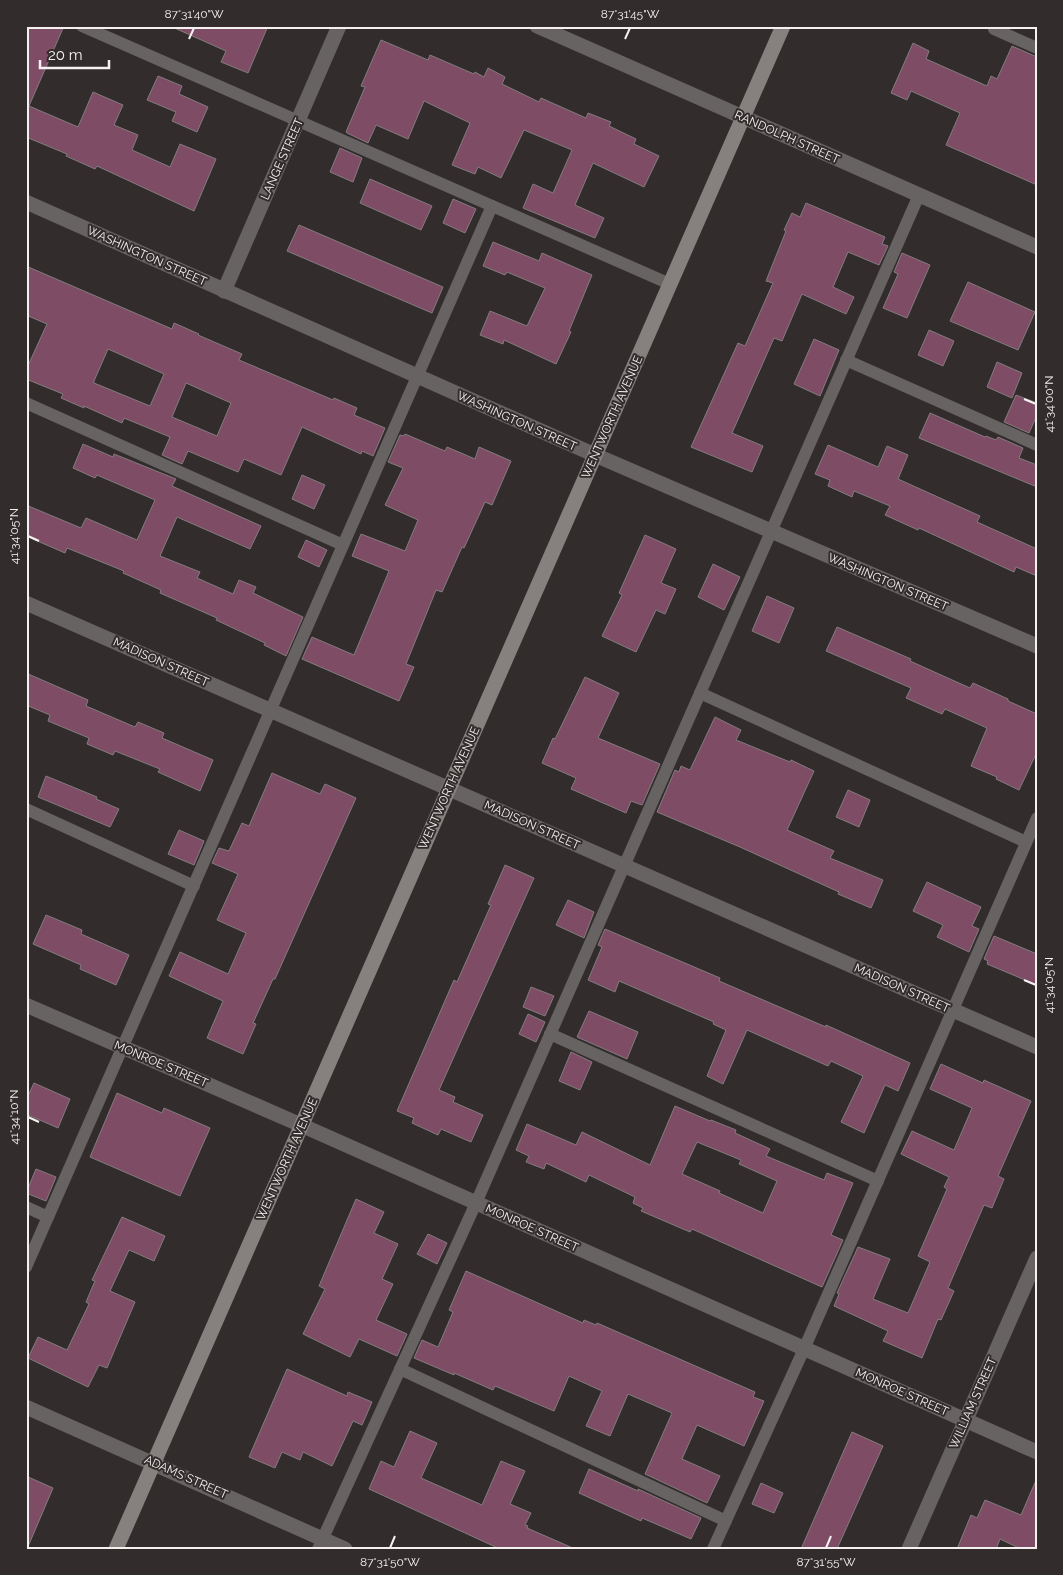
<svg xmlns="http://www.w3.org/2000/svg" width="1063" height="1575" viewBox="0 0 1063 1575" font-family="Raleway,sans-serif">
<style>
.building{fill:#7f4c65;stroke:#837c7f;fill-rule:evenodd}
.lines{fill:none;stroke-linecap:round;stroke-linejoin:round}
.lane{stroke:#676362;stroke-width:12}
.street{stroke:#676362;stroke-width:15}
.secondary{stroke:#86817f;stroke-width:15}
.ticks{fill:none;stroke:#f5f1f1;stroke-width:2}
.labels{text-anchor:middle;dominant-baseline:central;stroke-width:4;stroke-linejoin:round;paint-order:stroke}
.street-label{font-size:12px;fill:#f5f1f1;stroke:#332c2c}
.neatline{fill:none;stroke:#f5f1f1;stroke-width:2}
.ticks-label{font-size:12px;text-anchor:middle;fill:#f5f1f1}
</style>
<rect width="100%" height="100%" fill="#332c2c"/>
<g class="building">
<polygon points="26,26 64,26 29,106 78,127 93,92 123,105 114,125 138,135 132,150 170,167 180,144 216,159 194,211 97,166 95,169 66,156 67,154 26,137"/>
<polygon points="170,26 268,26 248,73 221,62 226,51"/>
<polygon points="381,40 428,60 430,55 474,74 475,72 484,77 488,68 505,77 502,84 539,102 541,98 586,118 588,113 611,122 609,126 636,139 634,144 659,156 644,187 593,163 575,205 604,218 595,238 523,208 533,184 553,193 572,150 524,130 501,178 478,167 475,174 452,165 470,123 424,101 408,139 376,125 368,143 347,133 346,132 365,87 361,86"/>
<polygon points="913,43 929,51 926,59 987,86 991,76 997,79 1012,46 1037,57 1037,185 946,145 960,113 911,91 907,100 891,93"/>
<polygon points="158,76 182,86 179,94 208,107 197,132 172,121 176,112 147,100"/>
<polygon points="340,148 362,158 353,182 330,172"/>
<polygon points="370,179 432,206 421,230 360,203"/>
<polygon points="453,199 476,209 465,233 443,223"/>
<polygon points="806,203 885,237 882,244 888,246 879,265 848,252 833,287 854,297 846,314 802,294 782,341 774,338 732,433 763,446 752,472 691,447 738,343 745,346 773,283 766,281 786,231 784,230 792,213 800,217"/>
<polygon points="299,225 443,287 432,313 287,251"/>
<polygon points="493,242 539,261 542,253 592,275 569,331 571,332 556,364 504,340 503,344 480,335 490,311 527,326 545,288 507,272 505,275 483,266"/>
<polygon points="902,253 930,265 907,318 883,308 898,274 894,272"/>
<path d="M 26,266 L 172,329 L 174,323 L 199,334 L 198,335 L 242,354 L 239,360 L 333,400 L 334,398 L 357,408 L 354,415 L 385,428 L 373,456 L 362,451 L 361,454 L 302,427 L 281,475 L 244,459 L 238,472 L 188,451 L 182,464 L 162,455 L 170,437 L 124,418 L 122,423 L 84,406 L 84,408 L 61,398 L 63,394 L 26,379 L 26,370 L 47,324 L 26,315 ZM 108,349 L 164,374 L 150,406 L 94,383 L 94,381 ZM 186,383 L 231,403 L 217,436 L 172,417 Z"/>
<polygon points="968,282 1035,312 1018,350 950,321"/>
<polygon points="929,330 954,341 943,366 918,355"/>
<polygon points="814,339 839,350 820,396 794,384"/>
<polygon points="997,362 1022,373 1012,398 987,387"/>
<polygon points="1016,395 1037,403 1037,415 1029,433 1004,422"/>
<polygon points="930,413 985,437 986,436 996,440 998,437 1023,448 1019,458 1037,465 1037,487 919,438"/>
<polygon points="405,434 445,451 447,447 475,459 479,447 511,461 492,505 485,502 464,548 462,547 442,592 436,590 406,664 414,667 399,701 302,659 312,637 354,655 389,571 352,556 361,534 405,551 418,520 385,505 403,468 388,462 400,435 404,436"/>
<polygon points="83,444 113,457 114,454 176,479 172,486 261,526 250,549 177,517 160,556 200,572 197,578 233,594 239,580 256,587 253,593 303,617 286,656 264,645 265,643 216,620 217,618 160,593 161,590 123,573 124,571 67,548 65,553 26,536 26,505 81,528 86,518 137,540 155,500 97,475 95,478 73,468"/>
<polygon points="828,445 878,467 887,446 908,455 898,479 980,516 977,522 1037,549 1037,576 1016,567 1014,572 919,528 918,530 885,515 890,506 854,491 852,497 828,486 830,480 815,474"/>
<polygon points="302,475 325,485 314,509 292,499"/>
<polygon points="645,535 676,549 661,583 676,589 665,614 656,610 636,652 602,636 622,595 619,593"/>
<polygon points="306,540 327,550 319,567 298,557"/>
<polygon points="713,564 740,577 724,610 698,597"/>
<polygon points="767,596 794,608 779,643 752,631"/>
<polygon points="837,627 911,659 910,661 970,688 973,683 1008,699 1008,701 1037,714 1037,752 1019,790 996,779 997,777 971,766 987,728 945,709 942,714 906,698 911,688 826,651"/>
<polygon points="26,673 88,700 86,706 135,727 138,722 164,733 162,738 213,760 200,791 158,772 160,769 115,751 113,755 87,744 89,738 48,721 50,715 26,705"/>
<polygon points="585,677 619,693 598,738 660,764 642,805 631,801 626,813 571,789 576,778 542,763 553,738 555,739"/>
<polygon points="715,717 741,730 736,740 790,762 791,760 814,771 787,830 834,851 830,858 883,880 871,908 838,894 839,892 740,847 657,812 675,770 679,772 681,766 690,770"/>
<polygon points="272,773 320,794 325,784 356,798 275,979 273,979 253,1023 256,1024 243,1054 207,1038 223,1001 169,976 180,952 228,974 246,933 217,920 238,874 212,863 219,848 229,851 242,823 249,826"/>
<polygon points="46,776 97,797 96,799 119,809 110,827 38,797"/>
<polygon points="848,790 870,800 859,827 836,817"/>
<polygon points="179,830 204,841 194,865 168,854"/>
<polygon points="505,865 534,878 439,1090 455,1097 453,1102 483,1115 471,1142 441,1129 438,1135 412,1123 414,1118 397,1111 454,980 457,982 491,905 488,904"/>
<polygon points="927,882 981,907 972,926 979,929 969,952 937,937 943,925 913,911"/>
<polygon points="568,900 594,912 584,938 556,925"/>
<polygon points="46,915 82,930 81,934 129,955 116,985 80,969 81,965 33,944"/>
<polygon points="605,929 720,978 719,981 826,1027 826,1025 910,1063 898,1091 885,1085 864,1133 841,1122 863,1076 831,1061 828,1066 747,1030 723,1084 707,1076 726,1030 713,1024 714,1022 619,981 615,992 588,980 602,947 598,945"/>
<polygon points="994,936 1037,954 1037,985 987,964 988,961 984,959"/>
<polygon points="531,987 554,996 545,1016 523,1007"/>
<polygon points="589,1011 638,1032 627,1059 577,1037"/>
<polygon points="528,1014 545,1022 536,1042 519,1034"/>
<polygon points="571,1052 592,1062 580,1090 559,1081"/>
<polygon points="941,1064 983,1083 984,1080 1031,1101 998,1176 1004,1179 992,1208 984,1205 948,1288 954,1291 941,1320 938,1319 922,1358 883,1341 888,1331 834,1306 839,1294 837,1293 858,1247 890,1259 873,1299 908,1313 930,1262 918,1256 947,1189 944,1187 949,1177 901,1154 912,1131 954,1150 972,1108 930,1089"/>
<polygon points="34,1083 70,1099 58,1128 26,1114 26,1100"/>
<polygon points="117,1093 162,1113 164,1108 210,1128 180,1196 90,1157"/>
<path d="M 675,1106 L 710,1121 L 711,1120 L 736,1130 L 735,1133 L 770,1149 L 766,1156 L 824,1180 L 827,1173 L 853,1183 L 831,1235 L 843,1240 L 822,1287 L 692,1229 L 690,1232 L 641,1211 L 643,1208 L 633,1203 L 635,1197 L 589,1175 L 586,1182 L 546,1163 L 544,1169 L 526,1162 L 529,1156 L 516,1150 L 527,1124 L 576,1145 L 582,1132 L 650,1165 ZM 697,1142 L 741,1160 L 739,1164 L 777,1181 L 763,1213 L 719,1193 L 720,1191 L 682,1174 Z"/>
<polygon points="36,1169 56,1177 46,1201 26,1193"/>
<polygon points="356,1199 384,1212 374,1233 398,1244 382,1279 393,1284 376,1320 407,1334 397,1356 359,1339 350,1357 303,1334 325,1289 319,1286"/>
<polygon points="122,1217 165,1236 154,1261 129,1250 110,1291 135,1302 107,1368 99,1365 88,1387 28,1358 38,1337 67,1350 89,1304 86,1302 95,1281 92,1280"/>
<polygon points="428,1234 447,1243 437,1264 417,1254"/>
<polygon points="466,1271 583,1323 584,1320 596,1325 597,1323 755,1392 753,1397 764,1401 744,1446 697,1425 682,1459 720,1476 707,1503 645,1474 672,1413 628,1394 610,1436 586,1426 602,1391 569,1376 554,1411 495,1386 493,1390 454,1373 454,1375 414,1358 422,1340 438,1347 453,1312 449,1310"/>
<polygon points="287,1369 347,1396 348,1392 372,1402 362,1425 353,1421 332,1466 303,1452 300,1460 282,1452 275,1468 249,1457"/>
<polygon points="410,1431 437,1443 421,1478 482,1505 501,1461 525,1471 510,1504 531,1513 525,1525 528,1526 527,1528 575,1549 500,1549 369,1489 381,1461 394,1467"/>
<polygon points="852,1432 883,1446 866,1484 837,1549 801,1549"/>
<polygon points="589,1469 638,1491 638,1489 701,1518 691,1539 642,1518 641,1521 579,1493"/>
<polygon points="26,1476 53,1488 27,1549 26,1549"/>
<polygon points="1037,1478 1037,1549 1021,1549 1000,1539 996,1549 957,1549 971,1515 977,1518 985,1500 1021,1515"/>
<polygon points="761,1483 783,1493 774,1513 752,1504"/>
</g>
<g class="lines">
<g class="lane">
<polyline points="82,26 670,284"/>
<polyline points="995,26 994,29 1037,48"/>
<polyline points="846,360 1037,445"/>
<polyline points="26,403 343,545"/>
<polyline points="700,693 1026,842"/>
<polyline points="26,809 194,886"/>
<polyline points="550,1034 878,1181"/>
<polyline points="26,1207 48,1217"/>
<polyline points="26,1267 492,206"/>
<polyline points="400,1369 726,1521"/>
<polyline points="318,1549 476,1203 919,195"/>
<polyline points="713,1549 804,1349 1037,818"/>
</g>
<g class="street">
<polyline points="537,26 1037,247"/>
<polyline points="26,202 595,455 1037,646"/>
<polyline points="224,291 339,26"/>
<polyline points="26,603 1037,1047"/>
<polyline points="26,1005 301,1125 1037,1452"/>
<polyline points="26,1407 345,1549"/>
<polyline points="909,1549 1037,1258"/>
</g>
<polyline class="secondary" points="116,1549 783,26"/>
</g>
<path class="ticks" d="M 189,39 L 194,28M 625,39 L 630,28M 1024,399 L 1036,404M 28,536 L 39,541M 1024,980 L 1036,985M 28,1117 L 39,1122M 390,1548 L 395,1536M 826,1548 L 831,1536"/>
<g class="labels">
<g class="street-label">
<text transform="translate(787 137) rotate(24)">RANDOLPH STREET</text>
<text transform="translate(282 159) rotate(-66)">LANGE STREET</text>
<text transform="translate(147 256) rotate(24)">WASHINGTON STREET</text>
<text transform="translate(612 417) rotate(-66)">WENTWORTH AVENUE</text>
<text transform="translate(517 421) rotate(24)">WASHINGTON STREET</text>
<text transform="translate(888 582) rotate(23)">WASHINGTON STREET</text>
<text transform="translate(161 662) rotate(24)">MADISON STREET</text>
<text transform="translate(449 788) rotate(-66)">WENTWORTH AVENUE</text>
<text transform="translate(532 825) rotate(24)">MADISON STREET</text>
<text transform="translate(902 988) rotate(24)">MADISON STREET</text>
<text transform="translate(161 1064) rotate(23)">MONROE STREET</text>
<text transform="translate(287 1159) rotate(-66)">WENTWORTH AVENUE</text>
<text transform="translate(532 1228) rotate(24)">MONROE STREET</text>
<text transform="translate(902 1392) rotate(24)">MONROE STREET</text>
<text transform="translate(973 1403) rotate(-66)">WILLIAM STREET</text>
<text transform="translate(186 1477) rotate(24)">ADAMS STREET</text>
</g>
</g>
<rect width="1063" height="1575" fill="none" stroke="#332c2c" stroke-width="55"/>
<path d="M40 60v8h69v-8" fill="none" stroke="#f5f1f1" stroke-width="2.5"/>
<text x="48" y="60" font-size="15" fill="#f5f1f1" stroke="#332c2c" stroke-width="4" paint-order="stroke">20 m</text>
<rect x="28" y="28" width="1008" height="1520" class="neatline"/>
<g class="ticks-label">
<text x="194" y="18">87°31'40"W</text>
<text x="630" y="18">87°31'45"W</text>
<text transform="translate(1049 404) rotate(-90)" y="4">41°34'00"N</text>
<text transform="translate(14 536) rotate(-90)" y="4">41°34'05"N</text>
<text transform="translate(1049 985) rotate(-90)" y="4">41°34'05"N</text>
<text transform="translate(14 1117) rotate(-90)" y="4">41°34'10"N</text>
<text x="390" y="1566">87°31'50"W</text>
<text x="826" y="1566">87°31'55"W</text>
</g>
</svg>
